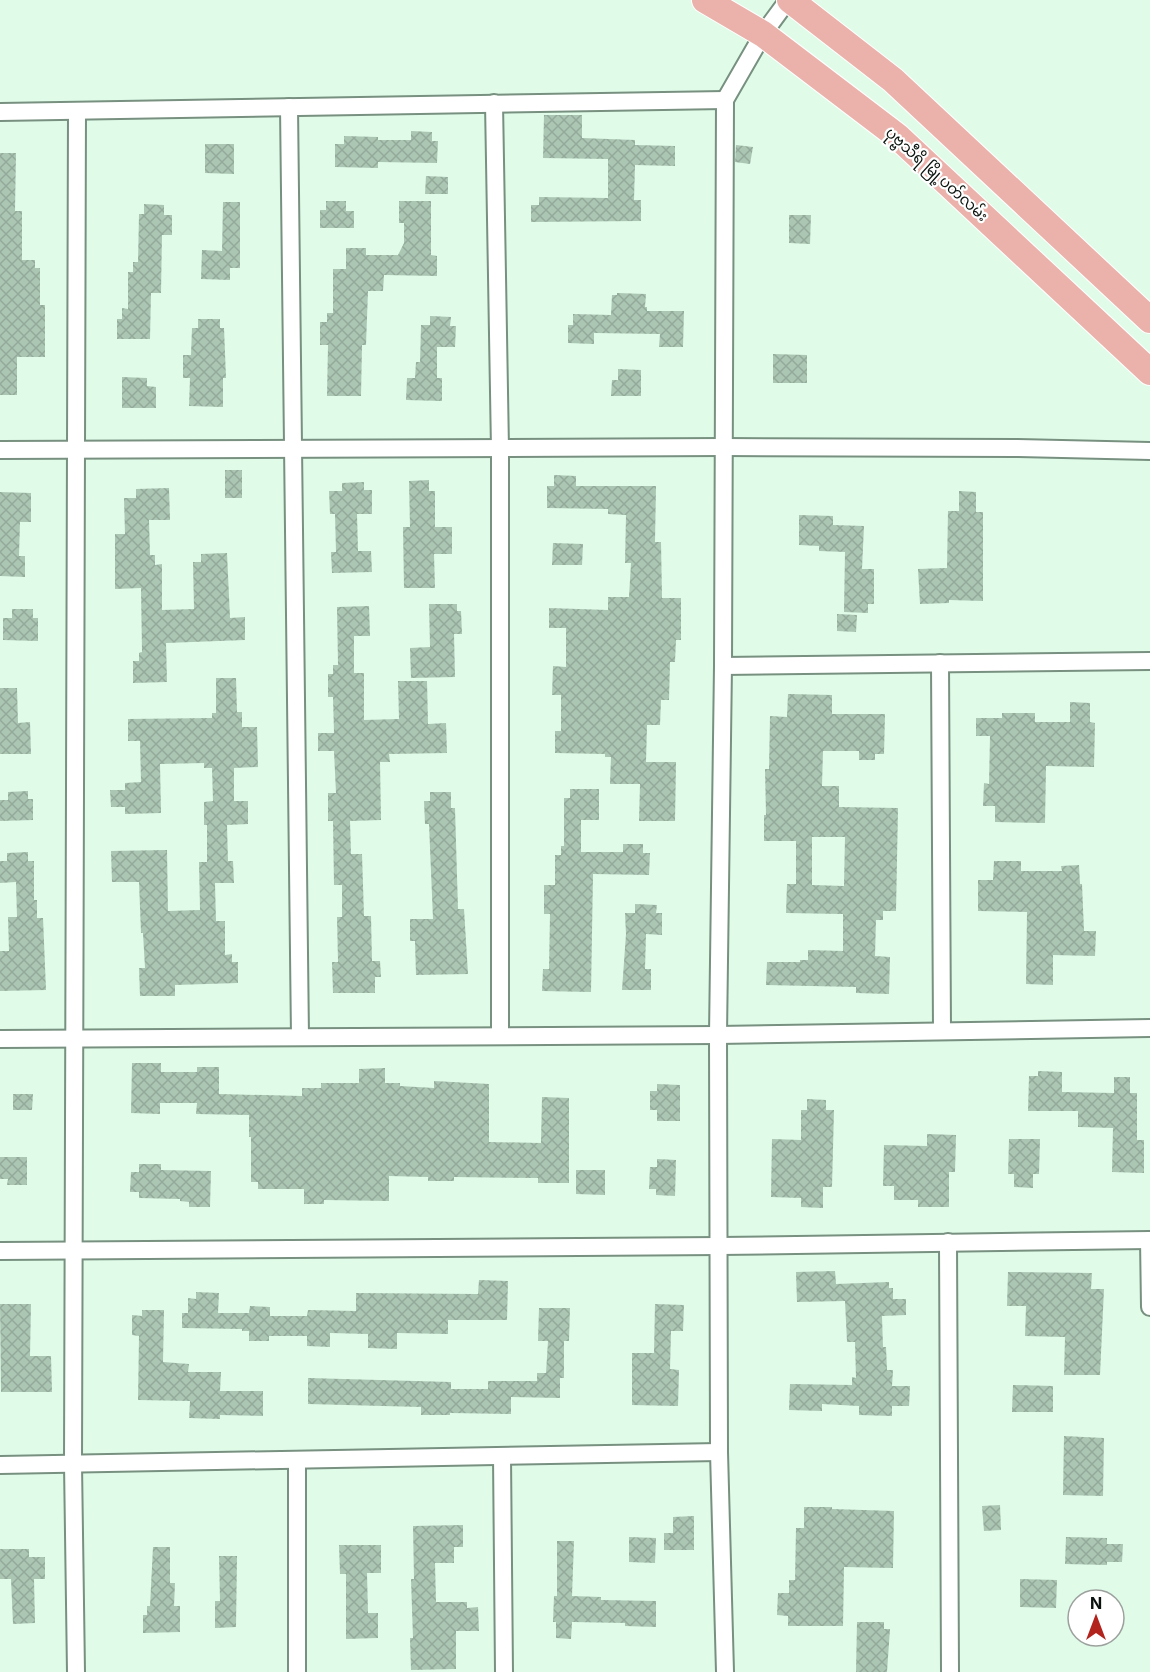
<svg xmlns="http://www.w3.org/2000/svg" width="1150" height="1672" viewBox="0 0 1150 1672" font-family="Inter,'Noto Sans Myanmar',sans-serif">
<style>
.building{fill:url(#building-cross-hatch);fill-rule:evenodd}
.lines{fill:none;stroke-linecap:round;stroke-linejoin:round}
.street-casing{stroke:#77907f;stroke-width:20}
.primary-casing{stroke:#fff;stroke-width:28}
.street{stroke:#fff;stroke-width:16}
.primary{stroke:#eab2ab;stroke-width:26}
.labels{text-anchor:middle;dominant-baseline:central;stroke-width:4.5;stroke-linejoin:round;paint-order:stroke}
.street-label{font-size:15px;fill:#0a130d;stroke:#fff}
</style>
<defs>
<pattern id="building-cross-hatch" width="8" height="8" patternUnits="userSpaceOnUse" patternTransform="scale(1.5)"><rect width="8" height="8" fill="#acc6b4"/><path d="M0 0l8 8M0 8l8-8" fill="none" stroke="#93a99a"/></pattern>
</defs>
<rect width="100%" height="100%" fill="#e0fce9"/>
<g class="building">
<polygon points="544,115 582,115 582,138 635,140 635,145 675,146 675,166 635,165 634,200 641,200 641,221 531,222 531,205 539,205 539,197 608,198 608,159 543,158"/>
<polygon points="411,131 432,132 432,141 438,141 437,163 378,162 378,168 335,167 335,144 344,144 344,136 378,137 378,140 411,140"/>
<polygon points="205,144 234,144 234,174 205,173"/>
<polygon points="736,145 753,147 750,164 735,162"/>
<polygon points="0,153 16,153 15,211 22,211 22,260 35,260 35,268 40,268 40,305 45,305 45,357 17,357 17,395 0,395"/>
<polygon points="426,176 448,177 448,194 425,194"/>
<polygon points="326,201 346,201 346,211 354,211 354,228 320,228 320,210 326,210"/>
<polygon points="399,201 431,201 431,255 437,256 437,276 384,275 383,291 368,291 366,345 362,345 361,396 327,396 328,345 320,345 320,322 327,322 327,313 333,313 333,269 346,269 346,248 366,248 366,255 398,255 404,243 404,223 399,223"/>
<polygon points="223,202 240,202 240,268 230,268 230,280 201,279 202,250 222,251"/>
<polygon points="144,204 164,205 164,215 172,215 172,235 162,235 161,293 151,293 150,339 117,339 117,319 122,319 122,308 128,309 128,272 133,272 133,262 138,262 139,214 144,214"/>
<polygon points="789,215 811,215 810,244 789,243"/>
<polygon points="617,293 646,294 645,307 647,307 647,311 684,311 683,347 659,347 660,334 594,333 594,344 568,343 568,325 573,325 573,314 611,315 612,295 617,295"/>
<polygon points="430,316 451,317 450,326 456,326 455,347 437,347 437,378 442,378 442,401 406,400 407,378 415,378 416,362 420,362 421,325 430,325"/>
<polygon points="198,319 220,319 220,328 224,328 226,378 223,378 223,407 189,406 190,378 183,378 183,355 191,355 192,328 198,328"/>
<polygon points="773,354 807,355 807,383 773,383"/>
<polygon points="618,369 641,370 641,396 611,396 612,380 618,380"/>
<polygon points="122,377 147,378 147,386 156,387 156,408 122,408"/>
<rect x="225" y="470" width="17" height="28"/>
<polygon points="554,475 576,476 576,486 656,486 655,542 661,542 662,598 681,598 681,640 676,640 675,662 670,662 669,700 661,700 660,725 647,725 646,762 676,762 675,821 639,821 640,784 610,784 611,757 605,757 605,754 555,753 555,731 561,731 561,695 552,695 553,666 566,667 566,628 549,628 549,608 608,610 608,597 629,597 631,563 625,563 626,515 608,514 608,509 547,508 547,486 554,486"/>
<polygon points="429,480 429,491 435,491 435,527 452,527 452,554 434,554 435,588 404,588 403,527 410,527 409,481"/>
<polygon points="364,482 364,490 372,490 372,514 357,514 358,551 371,551 372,572 332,573 331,552 336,552 335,514 330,514 329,491 342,491 342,483"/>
<polygon points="169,488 170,520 149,520 150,555 155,555 155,565 162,564 162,610 194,609 193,562 201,562 201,554 227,553 230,618 245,617 245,640 166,643 167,682 133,683 133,661 139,661 139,653 142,652 141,588 115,589 115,534 125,534 124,498 136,498 136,489"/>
<polygon points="959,491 976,492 976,512 983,512 983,601 949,600 949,603 920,604 918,569 947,568 948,511 959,511"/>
<polygon points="0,492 31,493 31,522 20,522 19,556 25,556 25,577 0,576"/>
<polygon points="799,515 833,516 833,525 864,526 862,569 874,569 874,604 868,604 868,613 844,612 845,552 819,551 819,546 799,545"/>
<polygon points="553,543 583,544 582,565 552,565"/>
<polygon points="429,604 457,604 457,611 461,611 462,634 454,634 455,677 411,678 410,648 430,647"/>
<polygon points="369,606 370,636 354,636 354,673 364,673 364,720 399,719 398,681 427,681 428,724 446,723 447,753 389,754 390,762 380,762 381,820 350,821 351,854 362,854 364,916 371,916 372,961 380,961 381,977 375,977 375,993 333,993 332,962 338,962 337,917 342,917 342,885 334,885 333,821 328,821 328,793 336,793 334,751 318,751 318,733 334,733 333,697 328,697 328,674 333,674 333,665 338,665 337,607"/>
<polygon points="12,609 33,609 33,618 38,618 38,641 3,640 3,618 12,618"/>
<polygon points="837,614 857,615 856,632 837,631"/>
<polygon points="216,678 236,678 237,712 242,712 242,727 257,727 258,767 234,768 234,801 248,801 248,824 227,825 228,861 233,861 234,883 215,883 216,921 225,921 225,955 232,954 232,962 238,962 238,983 175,985 175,996 140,996 139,968 145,968 143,933 141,933 139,882 112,882 111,851 167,850 168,911 200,910 199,862 207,862 207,825 204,825 204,802 213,801 212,768 204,768 204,763 160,764 161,813 125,814 125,807 111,807 110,790 125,790 125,783 141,782 140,741 128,741 128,719 212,718 212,713 216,713"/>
<polygon points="0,688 17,688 18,723 30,722 31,754 0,754"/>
<path d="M 788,694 L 832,695 L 832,714 L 885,714 L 884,754 L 875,754 L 875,760 L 859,760 L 859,751 L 823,751 L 822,786 L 839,786 L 839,807 L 898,808 L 896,911 L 883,911 L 883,920 L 876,920 L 875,956 L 890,957 L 889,994 L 856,993 L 856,987 L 766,985 L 767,962 L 800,962 L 800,960 L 808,960 L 808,950 L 843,951 L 843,914 L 786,913 L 787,884 L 796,884 L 796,841 L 764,841 L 764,815 L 766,815 L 765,769 L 769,769 L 770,716 L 787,717 ZM 812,837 L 845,837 L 844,886 L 812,885 Z"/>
<polygon points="1070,702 1090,703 1090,722 1095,723 1094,767 1046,766 1045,823 995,822 995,806 983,806 984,783 989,784 990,736 976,736 976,718 1002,718 1002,713 1035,713 1035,722 1070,722"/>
<polygon points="570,789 599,789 599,820 581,820 581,852 623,852 623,844 643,844 643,853 650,853 649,875 593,874 591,992 542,991 543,969 549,969 550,914 544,914 544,885 555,885 555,855 561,855 561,846 564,846 564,798 570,798"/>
<polygon points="28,791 28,799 33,799 33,820 0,821 0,800 8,800 8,792"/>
<polygon points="430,792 451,792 451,808 455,808 458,909 464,909 468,974 416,975 415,941 410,941 410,919 433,919 429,824 425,824 424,801 430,801"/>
<polygon points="28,852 28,861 34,861 34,900 37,900 37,918 43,918 46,990 0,991 0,951 9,951 8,917 17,917 16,882 0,883 0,861 7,861 7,853"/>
<polygon points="994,861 1021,861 1021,871 1062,871 1061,866 1079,865 1080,884 1082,884 1084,931 1096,931 1095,956 1053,955 1053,985 1026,984 1027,912 978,911 978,880 993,880"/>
<polygon points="635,904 657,905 656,913 662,913 662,935 646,934 645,969 651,969 651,990 622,990 626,934 625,913 635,913"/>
<polygon points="132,1063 161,1063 161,1072 197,1072 197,1067 219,1067 219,1094 302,1096 302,1088 321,1088 321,1083 359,1083 359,1069 385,1068 385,1083 400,1083 400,1086 434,1088 434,1081 489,1084 489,1142 541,1143 542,1097 569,1098 569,1183 538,1183 538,1178 454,1177 454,1181 428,1181 428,1177 389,1176 389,1201 324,1200 324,1204 304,1204 304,1189 258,1189 258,1182 251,1182 251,1137 249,1137 249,1115 196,1114 197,1103 160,1103 160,1114 131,1113"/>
<polygon points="1038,1071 1062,1072 1062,1092 1114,1093 1114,1077 1130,1077 1130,1093 1137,1093 1137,1140 1144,1140 1144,1173 1112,1172 1113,1128 1078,1127 1078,1111 1028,1111 1029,1076 1038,1076"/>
<polygon points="657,1084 680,1085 680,1121 657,1121 657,1110 650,1110 650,1091 657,1091"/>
<polygon points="13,1094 33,1094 32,1110 13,1110"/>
<polygon points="807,1099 826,1100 826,1110 834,1110 832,1187 823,1187 823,1208 801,1207 801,1198 771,1197 772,1139 801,1140 801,1110 807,1110"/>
<polygon points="927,1134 956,1135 955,1172 949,1172 949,1207 918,1207 918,1200 894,1200 894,1186 883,1186 884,1145 927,1146"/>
<polygon points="1009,1139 1040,1139 1039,1174 1033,1174 1033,1188 1014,1187 1014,1174 1008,1174"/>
<polygon points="0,1157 27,1157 27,1185 7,1185 8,1179 0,1179"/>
<polygon points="657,1159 676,1160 675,1196 656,1195 656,1189 649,1189 650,1167 657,1167"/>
<polygon points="139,1164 161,1164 161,1170 211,1171 210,1207 189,1207 189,1202 180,1201 180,1199 139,1198 139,1192 130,1192 131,1172 139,1172"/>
<polygon points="576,1170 605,1170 605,1195 576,1194"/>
<polygon points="835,1271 836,1284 889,1282 889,1288 893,1288 893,1299 906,1299 906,1315 882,1316 883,1347 886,1347 887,1370 893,1370 892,1386 910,1386 909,1406 892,1406 892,1416 859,1415 859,1406 822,1404 822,1411 789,1410 790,1384 852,1385 852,1377 856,1378 855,1342 847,1342 845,1301 797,1302 796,1272"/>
<polygon points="1008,1272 1092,1273 1091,1289 1104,1289 1100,1375 1064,1375 1065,1337 1025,1336 1026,1306 1007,1306"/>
<polygon points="479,1280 508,1281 507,1320 448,1320 448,1334 397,1333 397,1349 368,1348 368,1334 330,1333 330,1347 307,1346 307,1336 269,1336 269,1341 249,1341 249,1331 242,1331 242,1329 182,1328 182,1313 188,1313 188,1298 196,1299 196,1292 219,1293 218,1313 249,1313 250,1306 270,1307 270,1316 307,1316 308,1310 356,1311 356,1293 478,1294"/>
<polygon points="0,1304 31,1304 30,1356 51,1356 52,1392 1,1392"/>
<polygon points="655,1304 684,1305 683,1331 671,1331 670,1369 679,1370 678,1406 632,1405 632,1353 654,1353"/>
<polygon points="539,1308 570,1308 569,1341 564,1341 564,1378 560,1378 560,1398 511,1397 511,1414 450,1413 450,1415 421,1415 421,1407 308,1404 308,1378 451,1382 451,1389 488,1389 488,1381 537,1381 537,1373 546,1373 548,1341 538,1341"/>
<polygon points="142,1310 164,1310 163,1362 189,1364 188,1372 221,1372 220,1391 263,1391 263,1416 220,1415 220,1419 189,1418 190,1401 138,1400 139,1336 132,1335 132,1315 142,1316"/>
<polygon points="1013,1385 1053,1386 1053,1412 1012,1412"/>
<polygon points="1064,1436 1104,1438 1103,1496 1063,1495"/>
<polygon points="1000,1505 1001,1530 984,1531 982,1506"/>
<polygon points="804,1507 832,1507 832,1509 894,1511 893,1568 844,1567 843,1626 788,1626 788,1616 777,1615 778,1593 789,1593 789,1580 795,1580 796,1528 804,1528"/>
<polygon points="694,1516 694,1550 664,1550 664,1533 673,1533 673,1517"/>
<polygon points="463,1525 463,1547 454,1547 454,1563 435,1563 436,1602 467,1602 467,1608 478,1607 479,1631 456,1631 456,1669 411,1670 410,1638 413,1638 411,1579 414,1579 413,1526"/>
<polygon points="629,1537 656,1538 655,1563 629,1562"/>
<polygon points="1066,1537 1107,1538 1107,1544 1123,1544 1122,1562 1107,1562 1107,1565 1065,1564"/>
<polygon points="557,1541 574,1541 572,1596 601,1597 601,1600 656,1601 656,1627 625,1626 625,1623 572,1622 571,1639 556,1638 556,1622 553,1622 554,1596 557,1596"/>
<polygon points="339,1545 381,1545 381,1573 367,1573 368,1613 378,1613 378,1638 346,1639 346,1574 340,1574"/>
<polygon points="153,1547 170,1547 170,1583 175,1583 174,1606 180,1606 180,1632 143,1633 143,1615 147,1615 147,1606 150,1606"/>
<polygon points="0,1549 29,1549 29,1557 45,1557 45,1579 34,1579 35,1623 13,1624 11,1579 0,1579"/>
<polygon points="219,1556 237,1556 236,1627 215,1628 215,1601 220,1601"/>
<polygon points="1020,1579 1057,1580 1056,1608 1020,1607"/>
<polygon points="857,1622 884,1622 884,1629 890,1629 887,1672 856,1672"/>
</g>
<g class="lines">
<defs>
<g id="street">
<polyline points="494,103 500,449 500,1035"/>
<polyline points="289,107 300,1037"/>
<polyline points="0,112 725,100"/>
<polyline points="0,450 724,447 1018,448 1150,451"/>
<polyline points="940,663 942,1031"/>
<polyline points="723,666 1150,661"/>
<polyline points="0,1039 718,1035 1150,1028"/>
<polyline points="1149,1240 1150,1307"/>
<polyline points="948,1242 950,1672"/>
<polyline points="0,1251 720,1246 1150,1240"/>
<polyline points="502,1456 504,1672"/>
<polyline points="297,1460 297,1672"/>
<polyline points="0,1465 719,1452"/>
<polyline points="76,1672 73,1464 77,111"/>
<polyline points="725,1672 719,1452 718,1035 723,666 725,100 763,34 788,0"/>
</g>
<g id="primary">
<polyline points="705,0 763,34 897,136 1150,372"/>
<polyline points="790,0 893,80 1150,320"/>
</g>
</defs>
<use href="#street" class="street-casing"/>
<use href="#primary" class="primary-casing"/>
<use href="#street" class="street"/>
<use href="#primary" class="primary"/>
</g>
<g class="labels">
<g class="street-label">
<text transform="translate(937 174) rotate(42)">ပုဗ္ဗသီရိ မြို့ပတ်လမ်း</text>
</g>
</g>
<g transform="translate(1096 1618)"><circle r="28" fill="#ffffff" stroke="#9da19e" stroke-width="1.5"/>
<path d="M0-4.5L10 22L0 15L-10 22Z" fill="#b2231d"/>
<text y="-9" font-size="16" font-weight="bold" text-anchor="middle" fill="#0a130d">N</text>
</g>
</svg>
